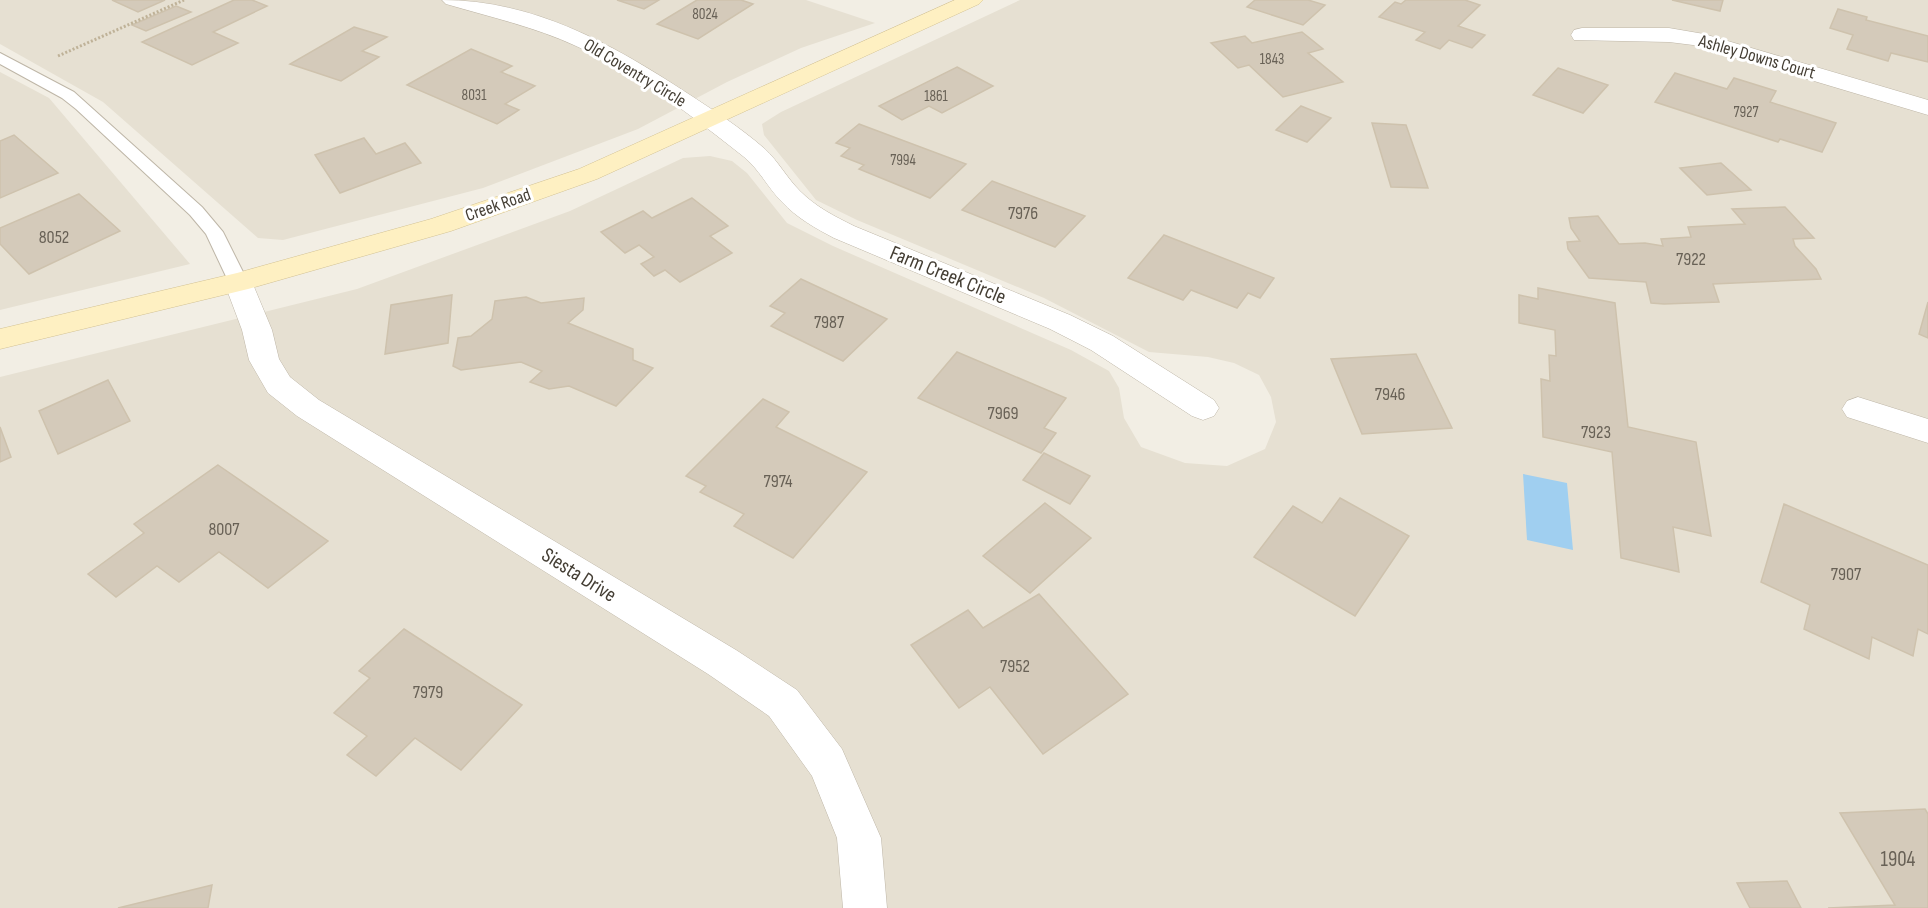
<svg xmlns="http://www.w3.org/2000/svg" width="1928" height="908" viewBox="0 0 1928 908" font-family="'Sofia Sans Condensed',sans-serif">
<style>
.residential{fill:#e6e0d2}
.water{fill:#a0cff0}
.building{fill:#d4caba;stroke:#cec2ad;stroke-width:1.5}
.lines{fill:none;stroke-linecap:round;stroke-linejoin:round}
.lane-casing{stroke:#beb6a7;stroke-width:2}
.street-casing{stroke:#beb6a7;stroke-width:1}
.secondary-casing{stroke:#d3c294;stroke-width:1}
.path{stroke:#bfb298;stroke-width:3;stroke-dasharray:2 2;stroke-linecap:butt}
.lane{fill:#fff;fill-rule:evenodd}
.street{fill:#fff;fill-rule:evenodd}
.secondary{fill:#fef0c2;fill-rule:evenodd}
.labels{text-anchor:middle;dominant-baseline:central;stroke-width:6;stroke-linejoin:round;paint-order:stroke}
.far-number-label{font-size:15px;fill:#686156}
.far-street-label{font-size:18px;fill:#443e34;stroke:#fff}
.number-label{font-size:18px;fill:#686156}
.street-label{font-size:21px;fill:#443e34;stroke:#fff}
.near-number-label{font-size:21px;fill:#686156}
</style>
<rect width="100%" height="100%" fill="#f2eee4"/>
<g class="residential">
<polygon points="0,0 806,0 875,23 801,48 727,82 638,129 483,188 283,240 258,238 103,102 0,44"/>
<polygon points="1020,0 1928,0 1928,908 0,908 0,377 357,289 570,211 683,158 710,156 732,161 747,173 787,223 833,246 1071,350 1109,371 1119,388 1124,418 1141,447 1185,463 1227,466 1265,449 1276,422 1271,397 1259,375 1234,363 1208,357 1149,352 1044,298 857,220 816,200 764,135 762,124 781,112"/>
<polygon points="0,72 49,98 190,264 0,310"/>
</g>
<polygon class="water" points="1523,474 1567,483 1573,550 1527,540"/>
<g class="building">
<polygon points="112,0 165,0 138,12"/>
<polygon points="234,0 252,0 267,6 213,32 238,43 192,65 142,42"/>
<polygon points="617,0 659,0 644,9"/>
<polygon points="697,0 741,0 753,4 698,39 657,24"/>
<polygon points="1255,0 1308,0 1325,5 1303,25 1247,7"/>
<polygon points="1406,0 1465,0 1480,5 1458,26 1485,35 1472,48 1449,40 1440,49 1416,40 1425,32 1379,17 1395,2 1401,4"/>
<polygon points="1672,0 1723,0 1720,11"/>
<polygon points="176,6 191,12 146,31 132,25"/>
<polygon points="1838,9 1867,17 1866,20 1928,36 1928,62 1891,53 1888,61 1847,49 1853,35 1830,28"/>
<polygon points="354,27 387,37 362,51 379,57 341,81 290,64"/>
<polygon points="1302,32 1323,49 1308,53 1343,82 1283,97 1249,65 1238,68 1211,43 1245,36 1252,43"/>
<polygon points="471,49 512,66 501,72 535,86 505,104 519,110 497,124 407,85"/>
<polygon points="957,67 993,86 942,113 929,106 902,120 879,106"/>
<polygon points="1558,68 1608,85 1583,113 1533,95"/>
<polygon points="1675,73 1727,89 1734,78 1776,91 1770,102 1836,123 1822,152 1780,139 1778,142 1655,102"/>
<polygon points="1301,106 1331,118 1307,142 1276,130"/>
<polygon points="1372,123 1406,125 1428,188 1391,187"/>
<polygon points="859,124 966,164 930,198 859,169 864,165 841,156 850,148 836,143"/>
<polygon points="14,135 58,173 0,198 0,141"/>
<polygon points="364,138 376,154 405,143 421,163 340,193 315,155"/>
<polygon points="1721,163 1751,190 1707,195 1680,168"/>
<polygon points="992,181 1085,216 1055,247 962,210"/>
<polygon points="79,194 120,231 29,274 0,244 0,228"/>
<polygon points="692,198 728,226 710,236 732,253 680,282 665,270 654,276 641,264 654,257 639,245 625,253 601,232 643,211 652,218"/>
<polygon points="1785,207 1814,238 1793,239 1795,246 1816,269 1821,279 1713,284 1719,302 1664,304 1651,303 1646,282 1589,278 1568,249 1567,242 1580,241 1571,228 1569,218 1598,216 1619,244 1645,243 1663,246 1661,239 1691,237 1688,227 1745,224 1732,209"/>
<polygon points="1164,235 1274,278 1260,298 1248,293 1237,308 1191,290 1183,300 1128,278"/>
<polygon points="801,279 887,319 843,361 771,326 785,313 770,306"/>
<polygon points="1538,288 1615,303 1628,427 1696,442 1711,536 1673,527 1679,572 1621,558 1612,452 1543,437 1541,379 1550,381 1549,355 1556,356 1555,330 1519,323 1519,295 1538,299"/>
<polygon points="452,295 448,343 385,354 391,305"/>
<polygon points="526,297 541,303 584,298 583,310 568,323 633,349 633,360 653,368 616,406 569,386 549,389 530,382 542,371 521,362 461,370 453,366 458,338 471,336 492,319 495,301"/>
<polygon points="1928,302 1928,338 1919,334"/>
<polygon points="957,352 1066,398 1044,428 1056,433 1041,453 918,398"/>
<polygon points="1416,354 1452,428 1362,434 1331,359"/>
<polygon points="108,380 130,421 58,454 39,411"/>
<polygon points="763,399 789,412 776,427 867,472 793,558 734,526 744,514 700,492 706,486 686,476"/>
<polygon points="0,427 11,457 0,462"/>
<polygon points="1044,453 1090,476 1070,504 1023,480"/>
<polygon points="218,465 328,541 268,588 219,552 179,582 157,566 116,597 88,574 144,533 134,524"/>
<polygon points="1340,498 1409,536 1355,616 1254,557 1293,506 1322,523"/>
<polygon points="1045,503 1091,538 1030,593 983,556"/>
<polygon points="1784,504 1928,565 1928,634 1918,629 1913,656 1872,637 1869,659 1804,629 1810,605 1761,582"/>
<polygon points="1039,594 1128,694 1043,754 990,687 959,708 911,645 968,610 983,628"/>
<polygon points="404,629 522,705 461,770 415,738 376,776 347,755 367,736 334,713 370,678 359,671"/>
<polygon points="1925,809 1928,814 1928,908 1828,908 1895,905 1840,813"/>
<polygon points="1787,881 1801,908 1750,908 1737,883"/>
<polygon points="212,885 208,908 118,908"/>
</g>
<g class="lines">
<defs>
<polygon id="lane" points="0,53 74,92 202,207 223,232 248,282 245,287 238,288 231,287 206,234 190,215 76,109 62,98 0,64"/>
<g id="street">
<path d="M 442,0 C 534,0 612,44 687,93 C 713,110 741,128 765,149 C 778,161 787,178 800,191 C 816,207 834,216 854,226 L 1070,315 L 1113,336 L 1214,400 L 1219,408 L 1214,416 L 1203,420 L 1192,416 L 1091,350 L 1050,329 L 834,238 C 815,228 797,218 782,202 C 768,188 759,169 744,157 C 692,116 637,73 576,46 C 535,27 490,17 446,4 Z"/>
<polygon points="1582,28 1669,28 1704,34 1928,100 1928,115 1693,45 1669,42 1574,40 1571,35 1574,30"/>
<polygon points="238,273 248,275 252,282 272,330 279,359 290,377 319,400 736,650 797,690 842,749 881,838 887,908 843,908 837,838 812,776 769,716 708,674 297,416 268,393 249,360 242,330 224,282 228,275"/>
<polygon points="1858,397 1928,419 1928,443 1847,417 1842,409 1847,401"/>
</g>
<polygon id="secondary" points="955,0 983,0 979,4 597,179 451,231 248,289 0,349 0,329 237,273 431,219 579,169"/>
</defs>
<use href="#lane" class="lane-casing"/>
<use href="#street" class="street-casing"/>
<use href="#secondary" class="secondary-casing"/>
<polyline class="path" points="58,56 184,0"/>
<use href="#lane" class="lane"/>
<use href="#street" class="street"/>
<use href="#secondary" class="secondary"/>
</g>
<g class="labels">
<g class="far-number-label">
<text x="705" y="14">8024</text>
<text x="1272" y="59">1843</text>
<text x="474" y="95">8031</text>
<text x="936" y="96">1861</text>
<text x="1746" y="112">7927</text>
<text x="903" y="160">7994</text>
</g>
<g class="far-street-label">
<text transform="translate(1757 57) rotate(16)">Ashley Downs Court</text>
<text transform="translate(635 73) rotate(31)">Old Coventry Circle</text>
<text transform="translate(498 205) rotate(-19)">Creek Road</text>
</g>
<g class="number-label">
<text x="1023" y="213">7976</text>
<text x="54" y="237">8052</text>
<text x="1691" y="259">7922</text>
<text x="829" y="322">7987</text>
<text x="1390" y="394">7946</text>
<text x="1003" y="413">7969</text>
<text x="1596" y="432">7923</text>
<text x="778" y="481">7974</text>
<text x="224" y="529">8007</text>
<text x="1846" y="574">7907</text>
<text x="1015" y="666">7952</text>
<text x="428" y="692">7979</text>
</g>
<g class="street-label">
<text transform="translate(948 275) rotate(22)">Farm Creek Circle</text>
<text transform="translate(579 575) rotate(32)">Siesta Drive</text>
</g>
<g class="near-number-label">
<text x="1898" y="859">1904</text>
</g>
</g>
</svg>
